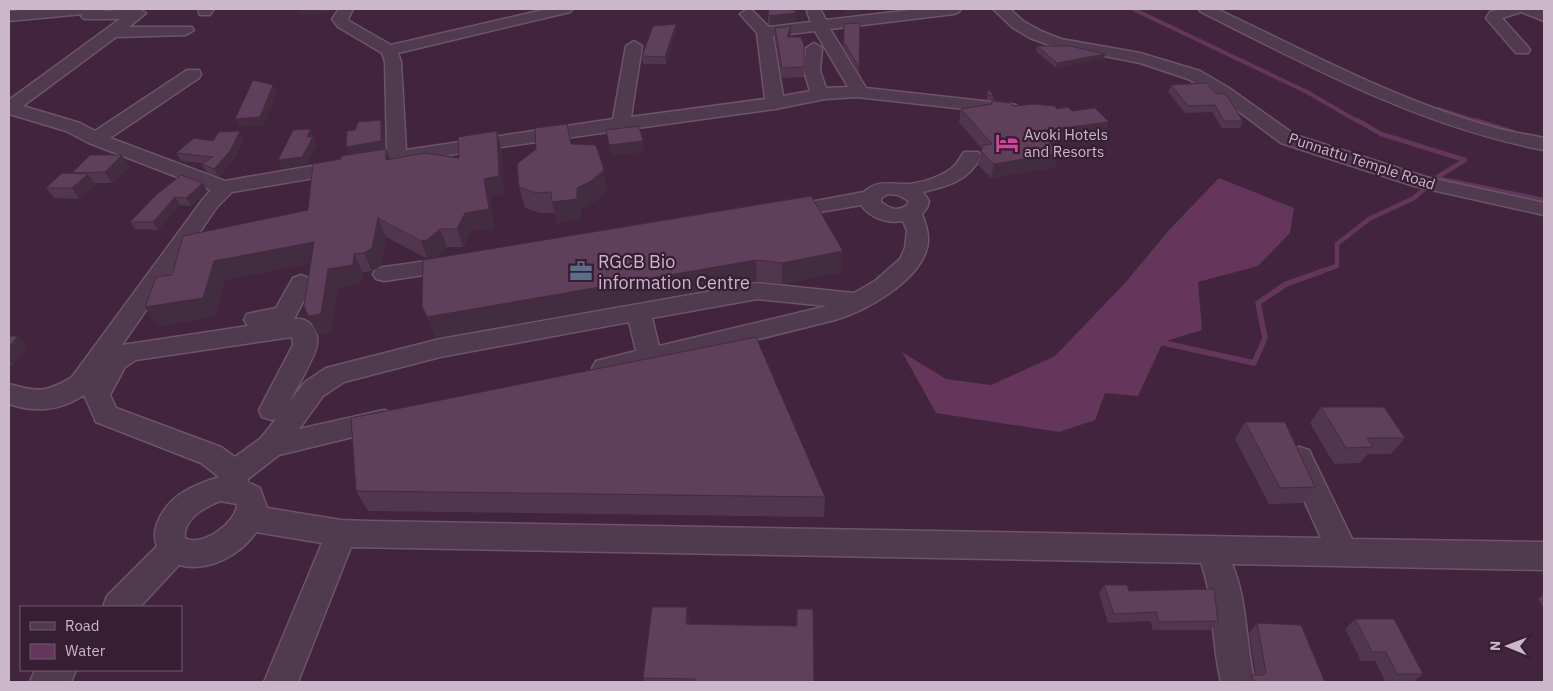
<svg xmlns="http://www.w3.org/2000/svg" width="1553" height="691" viewBox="0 0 1553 691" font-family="'IBM Plex Sans',sans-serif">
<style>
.water{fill:#64365b}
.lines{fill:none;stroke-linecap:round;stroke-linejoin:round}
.stream-far2{stroke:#64365b;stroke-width:4}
.stream-far1{stroke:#64365b;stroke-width:4.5}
.stream{stroke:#64365b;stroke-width:5.5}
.minor-casing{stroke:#6b5567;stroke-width:3}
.minor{fill:#513a4d;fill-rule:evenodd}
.wall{fill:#52364d}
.shaded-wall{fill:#422c3e}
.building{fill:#5f3f59;stroke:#422c3e}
.labels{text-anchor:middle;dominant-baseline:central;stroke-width:4.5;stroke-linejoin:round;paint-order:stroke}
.far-poi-label{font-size:15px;fill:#cbb7c7;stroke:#371e32;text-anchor:start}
.far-street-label{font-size:15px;fill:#cbb7c7;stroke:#371e32}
.poi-label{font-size:18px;fill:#cbb7c7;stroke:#371e32;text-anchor:start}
</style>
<rect width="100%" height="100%" fill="#42253c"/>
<polygon class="water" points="1219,178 1294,208 1290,233 1258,266 1198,282 1202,330 1163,342 1138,396 1105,393 1095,420 1059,432 936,413 902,352 946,379 991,385 1055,356 1125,283 1170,229"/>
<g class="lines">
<g class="stream-far2">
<polyline points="1133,9 1307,92 1359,122"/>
<polyline points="1438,109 1479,122"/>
</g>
<g class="stream-far1">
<polyline points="1357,120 1381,134 1465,160 1436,178"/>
<polyline points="1475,120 1513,132"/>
<polyline points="1436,178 1544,200"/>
<polyline points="1319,272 1337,266 1337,244 1369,219 1414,198 1424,189"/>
</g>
<polyline class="stream" points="1155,341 1254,363 1265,338 1258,303 1286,284 1323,271"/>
<defs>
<g id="minor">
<path d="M 38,9 L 104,9 L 103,11 L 139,9 L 146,13 L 129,27 L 192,27 L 194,30 L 186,35 L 116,37 L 23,106 L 80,123 L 95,131 L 187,70 L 199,70 L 201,74 L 199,78 L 110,138 L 225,181 L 387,153 L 385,62 L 382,53 L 338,27 L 332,19 L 339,9 L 353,9 L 348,19 L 349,21 L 391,45 L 547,9 L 573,9 L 570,12 L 398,53 L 401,62 L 406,150 L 613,119 L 626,46 L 634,41 L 642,46 L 631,117 L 765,99 L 757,33 L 740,14 L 748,9 L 753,11 L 769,27 L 811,22 L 807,12 L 810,9 L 820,9 L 826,20 L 919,9 L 961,9 L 959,12 L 954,14 L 830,29 L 866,88 L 1010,104 L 1016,105 L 1019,109 L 1016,113 L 1010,114 L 857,97 L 825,99 L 775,109 L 479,150 L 232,192 L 217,207 L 122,345 L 248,326 L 244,320 L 247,314 L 276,308 L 293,278 L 301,275 L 309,278 L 313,283 L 294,319 C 309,317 319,330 317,344 C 316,356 296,389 290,401 L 305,382 L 326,368 L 440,339 L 757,283 L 854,293 L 875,281 L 900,259 L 905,248 L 907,231 L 903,221 C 888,224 870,218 861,205 L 785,218 L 778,216 L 774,212 L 778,208 L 864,192 C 877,180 889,184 905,184 C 920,184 945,176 955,165 C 959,161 961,156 964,152 L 978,152 L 981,156 C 969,181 948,186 923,192 L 929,201 L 927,208 L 922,214 C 926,225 930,236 927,248 C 918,282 866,311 835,320 L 605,377 L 596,375 L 592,368 L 596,361 L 636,351 L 629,322 L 440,357 L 344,382 L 323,396 L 299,429 L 384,410 L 394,413 L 398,420 L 394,427 L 279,455 L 248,479 L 248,482 L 260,488 L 267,508 L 341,520 L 368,521 L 1321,538 L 1285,458 L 1289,450 L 1299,447 L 1309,450 L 1352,539 L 1544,542 L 1544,570 L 1232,564 C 1248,601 1245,643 1255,682 L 1221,682 C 1211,643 1215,601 1201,563 L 351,547 L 298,682 L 264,682 L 322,543 L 256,532 C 241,555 207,573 179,565 L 140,607 L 103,607 L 107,596 L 157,546 C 153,536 155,528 159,519 C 171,494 194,485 219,477 L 201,463 L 96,422 L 84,395 C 60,411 36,413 9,404 L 9,384 C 37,392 46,393 72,377 L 203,199 L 211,190 L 89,143 L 66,131 L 9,114 L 9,100 L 120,19 L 84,19 L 81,16 L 83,14 L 9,21 L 9,11 ZM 815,31 L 848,87 L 826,88 L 820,71 L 822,48 L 814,43 L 806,48 L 804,71 L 810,91 L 783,96 L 773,36 ZM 888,194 L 898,195 L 909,201 L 907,205 C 898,212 890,209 881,202 L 881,198 ZM 757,299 L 827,306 L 659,346 L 652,318 ZM 292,337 L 293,345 L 259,410 L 262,417 L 272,420 L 276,419 L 261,438 L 235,457 L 221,447 L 116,408 L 110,395 L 125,367 L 136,360 ZM 220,501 L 237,504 C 237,522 202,548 185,538 C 183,519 205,507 220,501 Z"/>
<polygon points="198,9 214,9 210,15 200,15"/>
<polygon points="993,9 1010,9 1023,21 1041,31 1061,39 1140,53 1200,71 1229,88 1295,135 1426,177 1544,203 1544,215 1414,186 1281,143 1217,95 1188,79 1140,63 1049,45 1030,38 1012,27"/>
<path d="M 1198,9 L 1217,9 C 1306,51 1394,99 1489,126 C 1507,132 1526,134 1544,138 L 1544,150 C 1422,127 1311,67 1201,12 Z"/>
<polygon points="1501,9 1539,9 1544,11 1544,21 1521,12 1502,18 1528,47 1530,50 1528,53 1516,53 1486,18 1490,12"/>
<polygon points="456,257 464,259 467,264 464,269 384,281 376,279 373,274 376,269 384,267"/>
<polygon points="35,670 76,670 71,682 30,682"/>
</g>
</defs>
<use href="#minor" class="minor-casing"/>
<use href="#minor" class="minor"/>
</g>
<g class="wall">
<polygon points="796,10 795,22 770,25 768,23 768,14"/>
<polygon points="844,24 859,68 859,73 843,47"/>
<polygon points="775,28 791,36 790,37 804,67 804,77 782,78 775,38"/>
<polygon points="676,32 666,64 643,64 642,56"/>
<polygon points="1037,46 1104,59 1056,68 1036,51"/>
<polygon points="1206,83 1243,121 1240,128 1222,128 1212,112 1185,113 1168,92 1171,85"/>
<polygon points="988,89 994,96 993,101 987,100 987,94"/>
<polygon points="992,101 1014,106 1057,109 1072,111 1104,135 1049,143 1059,153 1055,167 991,178 978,165 982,149 959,122 961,109 991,104"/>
<polygon points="385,130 385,149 390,159 459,158 497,131 501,149 504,194 490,197 494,228 471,231 463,247 447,247 434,258 811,196 841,272 782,284 757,281 436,338 422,306 428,259 386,237 380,267 372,271 363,272 361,283 337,288 331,333 318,335 311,263 225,280 215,316 158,326 145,307 172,275 308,210 341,159"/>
<polygon points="244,139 234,159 219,177 206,172 202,164 203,163 181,161 176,153 213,141"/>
<polygon points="571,144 607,191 595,201 581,208 581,219 557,223 555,213 540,213 525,208 519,187"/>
<polygon points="129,166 112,183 94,183 95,185 79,199 54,198 46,188 73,174 72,173"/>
<polygon points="181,175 207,191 191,206 180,205 158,230 135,229 130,222"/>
<polygon points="9,336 18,336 28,347 13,365 9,365"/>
<polygon points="1321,407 1405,438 1391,454 1368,454 1360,463 1334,464 1310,423"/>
<polygon points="1245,422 1315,487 1303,503 1269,504 1235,439"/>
<polygon points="356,491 825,497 824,517 368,511"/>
<polygon points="1104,585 1129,591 1218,621 1211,630 1153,630 1150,621 1108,623 1099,594"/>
<polygon points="1544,594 1544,609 1538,599"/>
<polygon points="797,609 814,682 644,682 643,678 690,624 796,626"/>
<polygon points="1355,619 1423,674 1413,682 1386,682 1375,661 1361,661 1345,629"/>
<polygon points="1257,623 1325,682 1244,682 1251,675 1256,675 1249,633"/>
</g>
<g class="shaded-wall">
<polygon points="299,9 330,9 327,13 301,16"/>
<polygon points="860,9 859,14 844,16 845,11"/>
<polygon points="796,10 795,22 770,25 770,16"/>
<polygon points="676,24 676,32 666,64 665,57"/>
<polygon points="791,26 791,36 787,47 787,37"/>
<polygon points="1105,54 1104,59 1056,68 1057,63"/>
<polygon points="273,85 277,93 264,125 239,127 235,119"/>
<polygon points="381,120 385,130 385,151 350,158 346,147"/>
<polygon points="1109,122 1104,135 1035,145 1038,131"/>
<polygon points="311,129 317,145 306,165 282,169 278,160 307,137"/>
<polygon points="240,131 244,139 234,159 219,177 214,169"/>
<polygon points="497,131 501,149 504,194 490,197 494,228 471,231 463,247 457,229 465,213 484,179"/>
<polygon points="643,141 644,152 611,156 609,145"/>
<polygon points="386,149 393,167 386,160"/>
<polygon points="1059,153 1055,167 991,178 994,164"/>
<polygon points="122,155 129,166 112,183 105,172"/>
<polygon points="604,170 607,191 595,201 581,208 581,219 557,223 552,202 577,188"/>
<polygon points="88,174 95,185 79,199 72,188"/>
<polygon points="203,183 207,191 191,206 186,198"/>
<polygon points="175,197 180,205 158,230 153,222"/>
<polygon points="378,218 386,237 380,267 372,271 364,253"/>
<polygon points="440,229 447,247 434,259 428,259 421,241"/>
<polygon points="314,242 323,261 225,280 215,316 158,326 145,307 214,261"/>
<polygon points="843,251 841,272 782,284 782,263"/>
<polygon points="354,254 363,272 361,283 337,288 331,333 318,335 308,316 328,269"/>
<polygon points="756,260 757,281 436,338 427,317"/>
<polygon points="18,336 28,347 13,365 9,361 9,347"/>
<polygon points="687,607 690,626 686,624"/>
</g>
<g class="building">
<polygon points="769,9 770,9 796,10 795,13 770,16 768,14"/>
<polygon points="845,9 860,9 845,11"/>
<polygon points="860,23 859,68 844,42 844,24"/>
<polygon points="676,24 665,57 642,56 653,26"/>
<polygon points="791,26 787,37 801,37 804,45 804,67 782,68 775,28"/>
<polygon points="1037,46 1070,46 1105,54 1057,63"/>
<polygon points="253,80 273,85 260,117 235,119"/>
<polygon points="1206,83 1217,94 1223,93 1228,97 1243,121 1224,121 1215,105 1188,106 1171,85"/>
<polygon points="988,89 994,96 988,95"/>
<polygon points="992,101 1010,103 1014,106 1033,104 1055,106 1057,109 1068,107 1072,111 1095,108 1109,122 1038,131 1059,153 994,164 981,151 984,145 992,144 961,109 992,104"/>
<polygon points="381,120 381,141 346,147 347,131 355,130 358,122"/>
<polygon points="567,124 571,144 596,145 604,170 591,181 577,188 577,199 552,202 551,192 536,193 519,187 517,164 536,149 535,128"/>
<polygon points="639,126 643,141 609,145 606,130"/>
<polygon points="311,129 307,137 313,137 302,157 278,160 293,130"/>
<polygon points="240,131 230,151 214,169 202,164 213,157 176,153 194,138 213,141 219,132"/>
<polygon points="497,131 499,176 484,179 489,209 465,213 457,229 440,229 427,240 421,241 378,218 372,248 364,253 354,254 353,265 328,269 321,314 308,316 304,306 314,242 214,261 203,298 145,307 156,277 172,275 183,236 308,210 313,164 341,159 341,156 386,149 386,160 425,153 459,158 458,137"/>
<polygon points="90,155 122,155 105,172 72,173"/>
<polygon points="62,173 88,174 72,188 46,188"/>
<polygon points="181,175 203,183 186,198 175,197 153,222 130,222 156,195"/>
<polygon points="811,196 843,251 782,263 756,260 427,317 422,306 423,260"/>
<polygon points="9,336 18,336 9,347"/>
<polygon points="756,337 825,497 356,491 351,418"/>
<polygon points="1321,407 1384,407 1405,438 1367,438 1373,447 1346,448"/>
<polygon points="1245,422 1285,422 1315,487 1280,488"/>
<polygon points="1104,585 1127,585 1129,591 1214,589 1218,621 1159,622 1156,612 1114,614"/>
<polygon points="652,607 687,607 686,624 797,626 797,609 813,609 814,682 695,682 695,679 643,678"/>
<polygon points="1355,619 1394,619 1423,674 1397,674 1386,652 1372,652"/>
<polygon points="1257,623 1301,625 1325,682 1254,682 1251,675 1264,675 1266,672"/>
</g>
<defs>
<symbol id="hotel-bare" viewBox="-9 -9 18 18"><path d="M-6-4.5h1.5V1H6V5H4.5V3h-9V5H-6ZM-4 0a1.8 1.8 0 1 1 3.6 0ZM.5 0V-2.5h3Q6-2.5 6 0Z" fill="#d1479c" stroke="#371e32" stroke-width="2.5" paint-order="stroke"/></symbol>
<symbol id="office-bare" viewBox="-9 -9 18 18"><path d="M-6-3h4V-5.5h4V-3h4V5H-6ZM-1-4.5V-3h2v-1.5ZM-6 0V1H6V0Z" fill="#5c6f8a" stroke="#371e32" stroke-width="2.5" paint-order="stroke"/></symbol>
</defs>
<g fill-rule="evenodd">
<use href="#hotel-bare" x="991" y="127" width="32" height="32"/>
<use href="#office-bare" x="565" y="255" width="32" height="32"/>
</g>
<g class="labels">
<g class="far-poi-label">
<text x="1024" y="134">Avoki Hotels<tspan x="1024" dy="17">and Resorts</tspan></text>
</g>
<g class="far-street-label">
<text transform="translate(1362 161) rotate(18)">Punnattu Temple Road</text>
</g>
<g class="poi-label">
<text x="598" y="261">RGCB Bio<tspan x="598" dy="21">information Centre</tspan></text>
</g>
</g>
<rect width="1553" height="691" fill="none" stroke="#cbb7c7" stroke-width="20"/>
<rect x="20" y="606" width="162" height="65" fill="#371e32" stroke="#725b6e"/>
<rect x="30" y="622" width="25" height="8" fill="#513a4d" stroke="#725b6e"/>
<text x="65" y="631" font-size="15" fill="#cbb7c7">Road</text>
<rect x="30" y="644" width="25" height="15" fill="#64365b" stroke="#725b6e"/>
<text x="65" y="656" font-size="15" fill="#cbb7c7">Water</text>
<g transform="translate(1508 646) rotate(271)" stroke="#371e32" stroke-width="4" paint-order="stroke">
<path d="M0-4L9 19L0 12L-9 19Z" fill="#cbb7c7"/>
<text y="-8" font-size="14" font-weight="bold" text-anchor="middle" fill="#cbb7c7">N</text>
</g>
</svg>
